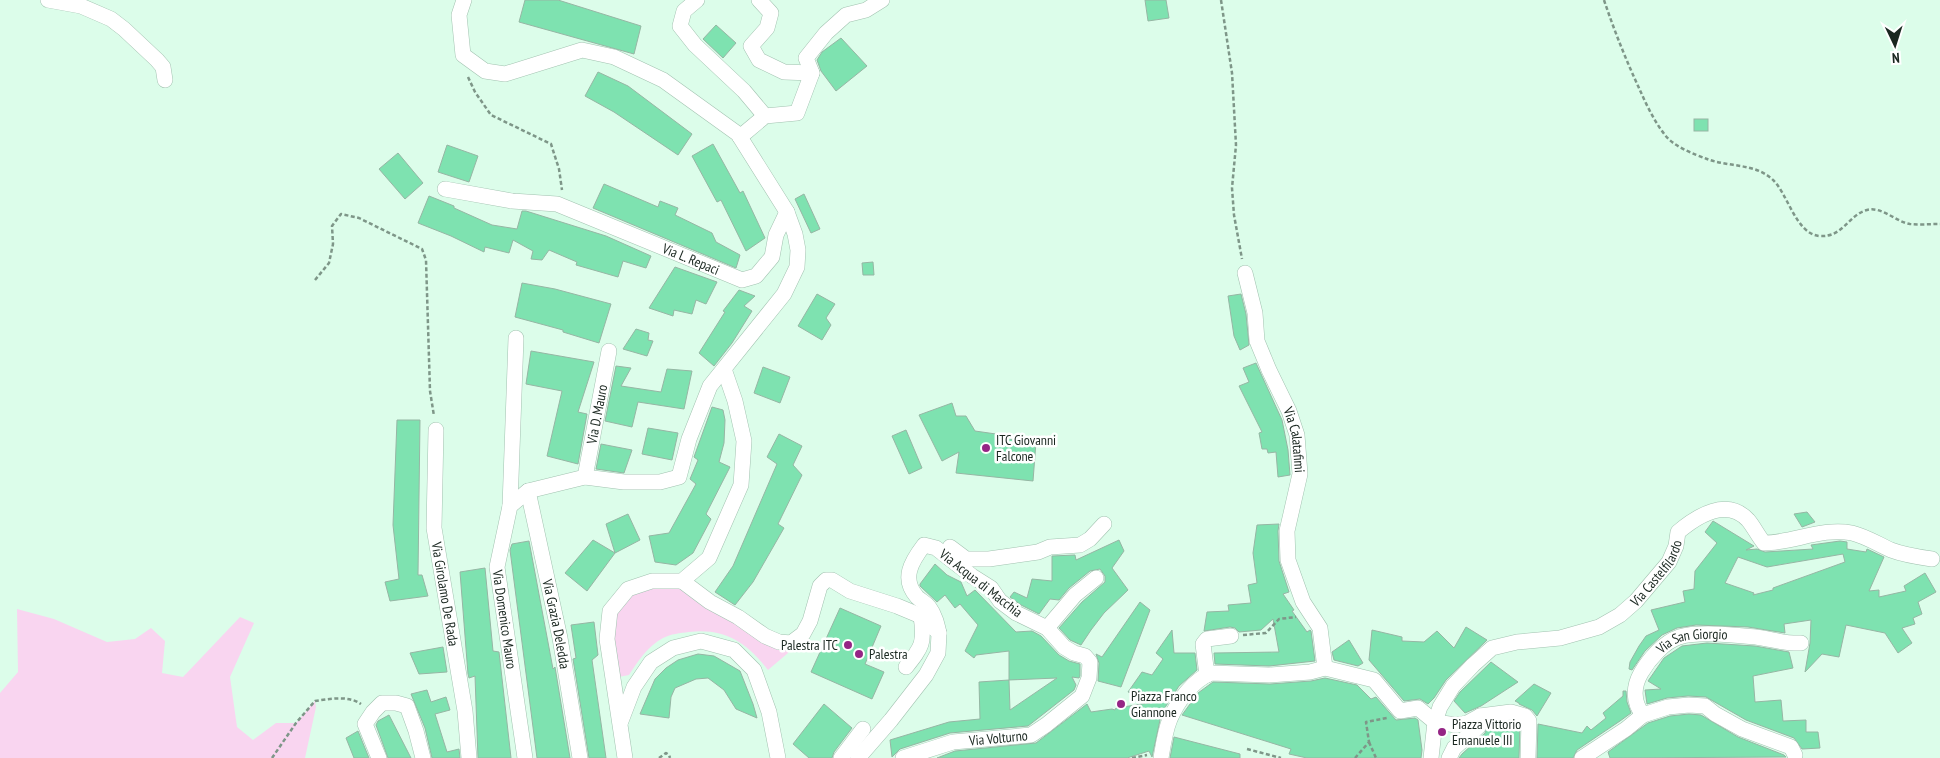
<svg xmlns="http://www.w3.org/2000/svg" width="1940" height="758" viewBox="0 0 1940 758" font-family="'PT Sans Narrow',sans-serif">
<style>
.green{fill:#f9d5f0}
.building{fill:#7ee2b0;stroke:#96b6a4;fill-rule:evenodd}
.lines{fill:none;stroke-linecap:round;stroke-linejoin:round}
.minor-casing{stroke:#a2c2b0;stroke-width:16}
.path{stroke:#7e9688;stroke-width:2.5;stroke-dasharray:4 2.5;stroke-linecap:butt}
.minor{stroke:#fff;stroke-width:15}
.poi-dot{fill:#952585;stroke:#fff;stroke-width:2}
.labels{text-anchor:middle;dominant-baseline:central;stroke-width:5;stroke-linejoin:round;paint-order:stroke}
.street-label{font-size:14px;fill:#1a2720;stroke:#fff}
.poi-label{font-size:14px;fill:#1a2720;stroke:#fff;text-anchor:start}
</style>
<rect width="100%" height="100%" fill="#dcfdea"/>
<g class="green">
<path d="M 682,581 L 791,643 L 788,653 L 768,670 C 746,642 725,628 689,632 C 680,633 671,634 663,638 C 648,646 638,661 629,675 L 613,678 L 610,611 L 628,589 Z"/>
<polygon points="17,609 54,619 107,642 135,639 151,628 165,641 162,673 183,677 240,617 254,623 230,677 237,727 253,740 276,723 296,723 315,701 316,707 305,758 0,758 0,693 18,672"/>
</g>
<g class="building">
<polygon points="525,0 558,0 641,26 634,54 519,22"/>
<polygon points="1145,0 1166,0 1169,18 1148,21"/>
<polygon points="716,25 736,43 723,58 703,39"/>
<polygon points="841,38 867,66 836,91 821,71 817,60 822,52"/>
<polygon points="598,72 628,86 692,134 678,155 614,112 585,96"/>
<rect x="1694" y="119" width="14" height="12"/>
<polygon points="713,144 740,193 743,191 765,238 746,251 721,200 717,202 692,156"/>
<polygon points="447,145 478,156 469,182 438,172"/>
<polygon points="398,153 423,183 405,199 379,169"/>
<polygon points="604,184 658,207 660,201 678,208 675,215 712,233 716,242 740,255 736,268 593,208"/>
<polygon points="804,194 820,229 811,233 795,199"/>
<polygon points="429,196 454,206 454,208 492,225 517,229 522,211 526,211 606,236 651,256 646,268 623,261 618,277 576,265 577,262 549,250 542,260 531,259 533,251 513,240 509,253 485,247 484,252 451,236 418,223"/>
<polygon points="873,262 874,275 863,275 862,263"/>
<polygon points="675,267 717,282 706,304 696,300 692,314 674,310 673,316 649,308"/>
<polygon points="522,283 555,289 611,304 599,343 563,332 563,330 515,317"/>
<polygon points="739,290 755,296 744,306 752,311 732,343 714,366 699,353 725,312 723,311"/>
<polygon points="817,294 835,304 826,318 831,325 822,340 798,326"/>
<polygon points="1241,294 1246,314 1249,345 1240,350 1234,336 1228,296"/>
<polygon points="636,329 649,333 648,340 653,341 647,356 623,349"/>
<polygon points="531,351 594,362 578,412 587,414 578,464 547,456 562,391 526,384"/>
<polygon points="1256,363 1282,420 1288,450 1290,475 1278,477 1276,452 1268,453 1267,449 1262,449 1259,433 1262,432 1239,386 1249,382 1243,368"/>
<polygon points="616,366 631,368 621,386 661,392 667,369 692,371 684,409 638,402 632,427 605,421"/>
<polygon points="763,367 790,377 780,403 754,393"/>
<polygon points="952,403 956,416 966,416 975,431 1010,436 1010,439 1036,442 1033,481 956,473 959,452 942,461 919,415"/>
<polygon points="712,407 723,410 725,420 724,443 719,462 730,467 706,514 711,519 693,553 676,565 655,562 649,536 669,533 696,484 690,479 698,460 694,457"/>
<polygon points="397,420 420,420 418,575 422,575 428,596 390,601 385,582 399,579 393,525"/>
<polygon points="648,428 678,433 672,460 642,454"/>
<polygon points="906,430 922,468 909,474 892,436"/>
<polygon points="779,434 802,446 793,465 802,475 778,524 784,528 753,582 735,605 715,592 733,566 777,464 767,457"/>
<polygon points="601,444 632,450 624,473 596,469"/>
<polygon points="1807,512 1815,522 1802,527 1794,514"/>
<polygon points="628,514 640,540 615,553 606,524"/>
<path d="M 1713,521 L 1754,546 L 1746,550 L 1757,549 L 1765,552 L 1813,549 L 1811,545 L 1840,541 L 1847,542 L 1847,549 L 1866,552 L 1867,549 L 1884,557 L 1869,591 L 1879,590 L 1879,597 L 1906,591 L 1904,586 L 1925,573 L 1936,592 L 1918,602 L 1922,614 L 1913,618 L 1915,624 L 1902,628 L 1912,643 L 1898,653 L 1885,633 L 1846,625 L 1839,657 L 1822,654 L 1805,672 L 1810,643 L 1811,620 L 1784,624 L 1785,633 L 1748,627 L 1696,625 L 1677,628 L 1662,635 L 1645,651 L 1632,670 L 1629,669 L 1630,662 L 1639,646 L 1646,636 L 1659,630 L 1651,610 L 1685,602 L 1683,591 L 1694,589 L 1695,571 L 1717,543 L 1705,532 ZM 1843,554 L 1845,562 L 1773,588 L 1773,590 L 1753,595 L 1754,593 L 1725,583 L 1738,557 L 1767,567 Z"/>
<polygon points="1279,524 1278,531 1279,561 1289,592 1283,594 1294,610 1292,611 1307,632 1310,630 1311,631 1315,661 1269,666 1215,664 1214,653 1279,652 1273,619 1261,630 1239,632 1235,628 1230,627 1204,631 1207,612 1229,611 1228,605 1251,603 1248,585 1257,583 1253,553 1257,525"/>
<polygon points="593,540 615,553 587,591 565,573"/>
<polygon points="1119,540 1124,551 1112,568 1128,590 1104,613 1091,630 1081,645 1070,640 1059,628 1082,602 1105,582 1105,576 1100,569 1090,571 1069,588 1059,600 1050,599 1039,614 1021,605 1010,597 1014,592 1027,598 1032,579 1052,581 1052,556 1075,555 1076,560"/>
<polygon points="529,541 553,669 555,667 570,758 537,758 510,550 512,544"/>
<path d="M 935,564 L 947,575 L 961,582 L 967,596 L 975,590 L 1016,632 L 1032,631 L 1041,636 L 1059,655 L 1069,661 L 1080,664 L 1080,676 L 1079,678 L 1072,677 L 1076,685 L 1074,690 L 1028,726 L 950,733 L 900,749 L 892,757 L 890,740 L 949,722 L 980,719 L 979,682 L 1009,680 L 1009,651 L 976,655 L 974,658 L 965,651 L 978,625 L 960,604 L 955,608 L 945,595 L 937,602 L 920,586 L 920,584 ZM 1057,678 L 1010,710 L 1009,680 Z"/>
<polygon points="485,568 493,651 499,652 511,758 478,758 475,676 469,678 468,674 460,572"/>
<polygon points="1140,602 1150,610 1121,687 1098,681 1099,663 1096,654 1102,657"/>
<polygon points="840,608 881,626 865,664 884,672 872,699 811,672"/>
<polygon points="594,622 598,655 592,660 606,758 589,758 573,659 576,658 571,625"/>
<polygon points="1466,627 1487,640 1446,680 1434,698 1428,704 1420,699 1404,701 1369,660 1372,630 1402,637 1402,641 1424,642 1437,631 1454,648"/>
<polygon points="1172,630 1174,653 1195,653 1197,670 1179,686 1164,709 1159,708 1160,720 1152,757 1149,751 1127,758 937,758 955,751 1036,743 1087,704 1091,712 1112,709 1115,710 1116,708 1162,701 1128,692 1142,672 1152,675 1163,659 1156,653"/>
<polygon points="1349,640 1363,663 1358,666 1334,660 1332,652"/>
<polygon points="1707,643 1755,646 1789,652 1793,668 1753,676 1755,702 1781,700 1783,721 1806,720 1806,732 1818,732 1820,748 1802,749 1794,738 1746,720 1706,697 1688,696 1667,698 1647,704 1645,690 1661,689 1648,681 1664,658 1682,646"/>
<polygon points="443,647 447,672 419,674 410,653"/>
<polygon points="698,654 714,656 740,671 753,704 757,718 736,709 724,690 708,678 696,679 675,688 671,697 669,718 640,714 655,679 666,668 678,660"/>
<polygon points="1491,662 1518,682 1481,706 1465,713 1454,701 1460,692"/>
<polygon points="1325,678 1357,685 1371,699 1376,697 1396,720 1415,718 1418,720 1422,750 1421,758 1307,758 1289,754 1291,749 1182,715 1198,693 1213,682 1270,684 1311,681"/>
<polygon points="1534,684 1551,693 1537,716 1532,710 1519,704 1519,703 1515,701"/>
<polygon points="427,690 431,702 446,697 450,710 435,714 447,752 459,749 460,758 432,758 425,728 411,694"/>
<polygon points="1623,691 1626,691 1627,702 1631,713 1620,721 1577,750 1573,758 1537,758 1538,724 1582,733 1587,726 1591,730 1606,718 1603,713 1623,696"/>
<polygon points="824,704 852,728 834,752 832,758 809,758 793,744"/>
<polygon points="1689,714 1701,715 1738,737 1784,755 1786,757 1610,758 1608,752 1648,723 1670,716"/>
<polygon points="389,715 411,758 388,758 376,725 378,721"/>
<polygon points="1510,722 1520,724 1519,758 1459,758 1462,754 1485,733 1489,724"/>
<polygon points="358,731 369,758 354,758 346,738"/>
<polygon points="1174,737 1240,754 1240,758 1170,758"/>
</g>
<g class="lines">
<defs>
<g id="minor">
<polyline points="48,0 81,6 111,19 124,29 157,60 163,67 165,80"/>
<path id="s1" d="M 464,0 L 459,15 L 463,55 L 485,71 L 505,74 L 582,50 L 614,57 L 663,80 L 738,134 L 787,212 L 795,234 L 798,250 L 797,267 L 784,294 L 710,386 L 689,439 L 679,477 L 660,482 L 624,482 L 585,477 L 528,491 L 510,506 L 497,567 L 525,758"/>
<polyline points="697,0 684,11 680,26 695,45 744,91 765,116"/>
<polyline points="759,0 771,13 767,28 751,46 759,60 784,72 812,73"/>
<polyline points="740,137 765,116 797,113 812,73 806,58 826,33 846,15 866,10 882,0"/>
<path id="s2" d="M 445,189 L 512,201 L 557,204 L 742,280 L 756,276 L 772,257 L 776,235 L 787,212"/>
<path id="s3" d="M 1245,273 L 1255,313 L 1257,341 L 1269,370 L 1289,411 L 1297,435 L 1300,474 L 1287,531 L 1288,560 L 1303,602 L 1320,628 L 1325,668"/>
<path id="s4" d="M 436,430 L 434,528 L 465,711 L 469,758"/>
<path id="s5" d="M 585,477 L 609,351"/>
<path id="s6" d="M 528,491 L 560,638 L 580,758"/>
<polyline points="510,506 516,338"/>
<polyline points="950,547 966,559 989,559 1038,552 1050,547 1080,545 1090,539 1104,524"/>
<polyline points="682,581 710,602 738,617 765,636 779,642 791,643 803,634 810,621 820,586 826,580 832,580 850,591 897,606 921,616 939,633 938,653 926,675 891,720 858,758"/>
<polyline points="1047,628 1075,595 1096,578"/>
<path d="M 906,667 C 922,647 925,643 921,616"/>
<polyline points="1207,675 1203,644 1207,639 1231,636"/>
<path id="s7" d="M 1643,715 C 1633,702 1633,687 1641,673 C 1649,659 1664,642 1679,637 C 1700,631 1734,635 1756,637 C 1771,639 1785,644 1801,643"/>
<polyline points="621,721 634,687 651,662 673,648 701,641 734,650 754,670 769,712 778,758"/>
<polyline points="379,758 365,724 373,712 382,703 396,703 407,706 416,731 423,758"/>
<polyline points="625,758 607,639 610,611 628,589 652,581 682,581 709,558 741,485 744,441 735,401 724,369"/>
<polyline points="841,758 863,729"/>
<path id="s8" d="M 903,758 L 953,742 L 1031,735 L 1046,725 L 1082,696 L 1089,678 L 1090,662 L 1085,656 L 1074,653 L 1064,647 L 1047,628 L 1016,613 L 1000,601 L 991,588 L 972,576 L 936,548 L 924,545 C 911,562 901,579 917,597 C 921,601 926,603 929,607 C 935,615 937,624 939,633"/>
<path d="M 1161,758 C 1163,746 1165,731 1170,719 C 1178,701 1192,681 1211,673 L 1269,675 L 1310,672 L 1325,668 L 1374,680 L 1400,711 L 1418,708 L 1435,722 L 1456,725 L 1467,723 L 1480,716 L 1511,712 L 1525,716 L 1529,721 L 1528,758"/>
<path id="s9" d="M 1431,758 L 1435,722 L 1440,707 L 1453,686 L 1473,665 L 1492,648 L 1517,642 L 1560,638 L 1599,627 L 1620,615 L 1636,601 L 1669,562 L 1676,546 L 1678,532 C 1697,516 1727,497 1748,520 C 1754,527 1758,536 1764,543 C 1793,543 1822,527 1852,533 C 1865,536 1878,544 1891,550 C 1904,555 1918,557 1932,559"/>
<polyline points="1449,758 1454,748 1479,726 1480,716"/>
<polyline points="1582,758 1626,729 1643,715 1668,707 1689,705 1705,706 1715,714 1742,729 1791,747 1795,755"/>
</g>
</defs>
<use href="#minor" class="minor-casing"/>
<g class="path">
<polyline points="1221,0 1232,73 1236,145 1232,188 1234,215 1242,259"/>
<path d="M 1604,0 C 1614,30 1626,60 1639,88 C 1646,104 1654,121 1665,135 C 1674,147 1694,154 1707,159 C 1728,167 1754,163 1772,179 C 1788,193 1795,233 1819,236 C 1843,238 1848,215 1867,210 C 1882,206 1896,222 1910,224 C 1919,225 1930,224 1940,224"/>
<polyline points="468,77 475,92 491,115 551,144 559,169 562,190"/>
<polyline points="315,280 329,263 333,244 332,226 341,214 359,218 422,249 426,260 430,391 434,416"/>
<polyline points="1243,635 1266,633 1279,619 1296,617"/>
<polyline points="1369,742 1376,758"/>
<polyline points="1247,749 1281,758"/>
<path d="M 272,758 L 296,723 L 315,701 C 329,699 348,695 361,704"/>
<polyline points="659,758 666,753 669,755 670,758"/>
<polyline points="1132,758 1147,755"/>
<polyline points="1355,758 1369,742 1366,722 1387,718"/>
</g>
<use href="#minor" class="minor"/>
</g>
<g class="poi-dot">
<circle cx="986" cy="448" r="5"/>
<circle cx="848" cy="645" r="5"/>
<circle cx="859" cy="654" r="5"/>
<circle cx="1121" cy="704" r="5"/>
<circle cx="1442" cy="732" r="5"/>
</g>
<g class="labels">
<g class="street-label">
<text stroke="none"><textPath href="#s2" startOffset="258">Via L. Repaci</textPath></text>
<text stroke="none"><textPath href="#s5" startOffset="64">Via D. Mauro</textPath></text>
<text stroke="none"><textPath href="#s3" startOffset="176">Via Calatafimi</textPath></text>
<text stroke="none"><textPath href="#s9" startOffset="321">Via Castelfilardo</textPath></text>
<text transform="translate(981 583) rotate(38)">Via Acqua di Macchia</text>
<text stroke="none"><textPath href="#s4" startOffset="165">Via Girolamo De Rada</textPath></text>
<text stroke="none"><textPath href="#s1" startOffset="1049">Via Domenico Mauro</textPath></text>
<text stroke="none"><textPath href="#s6" startOffset="136">Via Grazia Deledda</textPath></text>
<text stroke="none"><textPath href="#s7" startOffset="110">Via San Giorgio</textPath></text>
<text stroke="none"><textPath href="#s8" startOffset="98">Via Volturno</textPath></text>
</g>
<g class="poi-label">
<text x="996" y="440">ITC Giovanni<tspan x="996" dy="16">Falcone</tspan></text>
<text x="838" y="645" text-anchor="end">Palestra ITC</text>
<text x="869" y="654">Palestra</text>
<text x="1131" y="696">Piazza Franco<tspan x="1131" dy="16">Giannone</tspan></text>
<text x="1452" y="724">Piazza Vittorio<tspan x="1452" dy="16">Emanuele III</tspan></text>
</g>
</g>
<g transform="translate(1895 45) rotate(176)" stroke="#ffffff" stroke-width="4" paint-order="stroke">
<path d="M0-4L9 19L0 12L-9 19Z" fill="#1a2720"/>
<text y="-8" font-size="14" font-weight="bold" text-anchor="middle" fill="#1a2720">N</text>
</g>
</svg>
